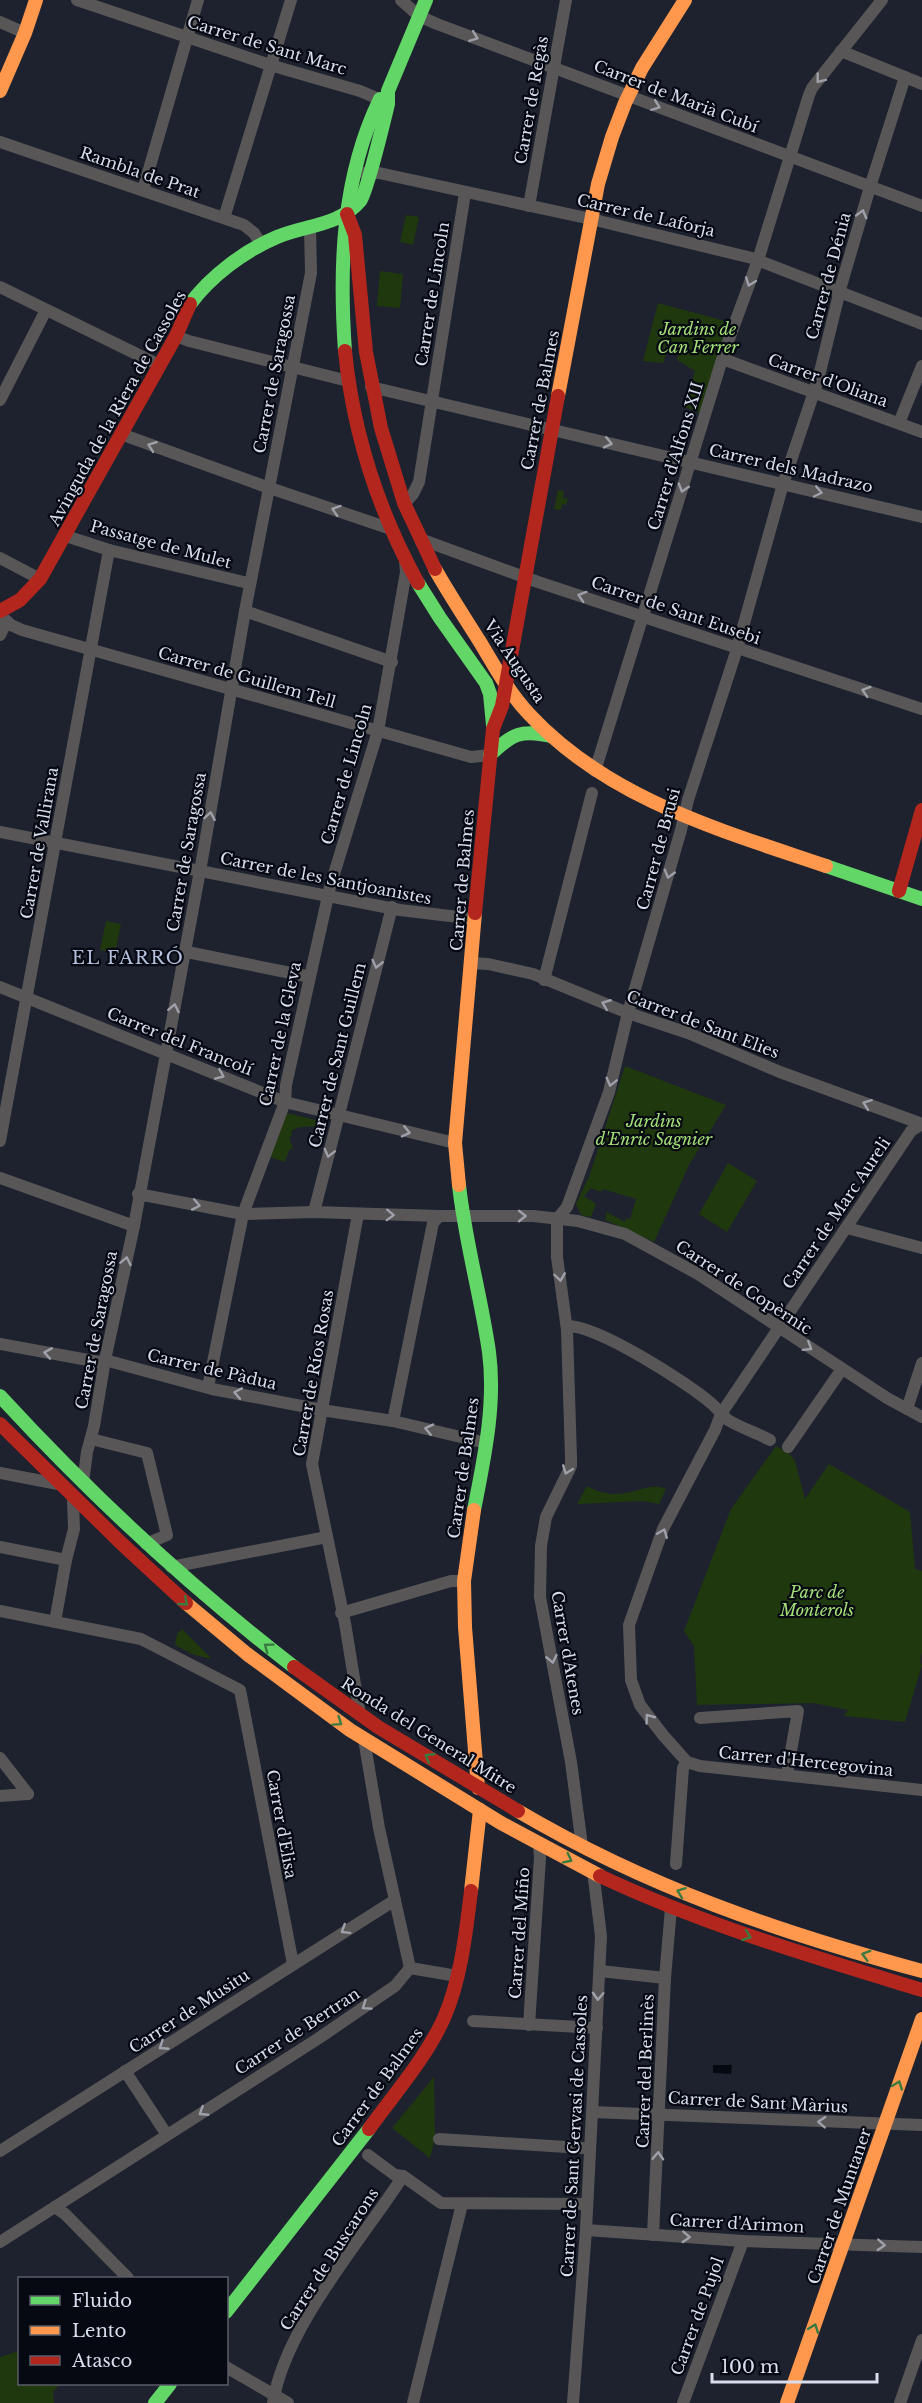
<svg xmlns="http://www.w3.org/2000/svg" width="922" height="2403" viewBox="0 0 922 2403" font-family="'Libre Baskerville',serif">
<style>
.green{fill:#20380e}
.water{fill:#030b10}
.lines{fill:none;stroke-linecap:round;stroke-linejoin:round}
.street{stroke:#595658;stroke-width:12}
.fast{stroke:#63d668;stroke-width:14}
.slow{stroke:#ff974d;stroke-width:14}
.jam{stroke:#b3261e;stroke-width:14}
.oneway{stroke:#9fa1aa}
.oneway2{stroke:#397a41}
.labels{text-anchor:middle;dominant-baseline:central;stroke-width:4.5;stroke-linejoin:round;paint-order:stroke}
.street-label{font-size:16px;fill:#d8deed;stroke:#060912}
.park-label{font-size:16px;font-style:italic;fill:#a3e077;stroke:#060912}
.neighbourhood-label{font-size:18px;letter-spacing:1.5px;fill:#b4c0dd;stroke:#060912}
</style>
<rect width="100%" height="100%" fill="#1d222e"/>
<g class="green">
<polygon points="406,215 419,217 413,245 400,242"/>
<polygon points="380,271 403,274 400,308 377,306"/>
<polygon points="658,303 729,322 700,413 685,407 695,371 677,360 678,352 668,349 663,363 643,361"/>
<polygon points="558,490 564,491 563,498 568,499 566,505 562,504 561,510 554,509"/>
<polygon points="106,921 121,924 115,953 100,950"/>
<polygon points="625,1066 726,1105 689,1165 654,1242 605,1220 607,1212 625,1222 626,1218 630,1219 636,1199 603,1189 601,1192 591,1188 584,1196 596,1204 591,1217 581,1215 576,1204 589,1177"/>
<polygon points="287,1113 324,1122 324,1126 300,1127 291,1131 292,1136 289,1137 293,1148 289,1150 285,1162 270,1157"/>
<polygon points="728,1163 757,1181 727,1232 699,1214"/>
<polygon points="776,1446 789,1453 795,1461 805,1499 829,1464 910,1512 915,1569 922,1571 922,1653 920,1662 922,1665 905,1722 844,1716 848,1710 814,1703 697,1705 694,1646 684,1631 731,1509"/>
<path d="M 587,1486 C 624,1507 643,1479 666,1489 L 659,1504 L 643,1501 L 577,1504 Z"/>
<polygon points="182,1629 210,1657 210,1659 192,1654 175,1645 177,1634"/>
<polygon points="434,2077 435,2138 430,2158 392,2128"/>
<polygon points="19,2351 20,2384 60,2384 53,2392 54,2403 0,2403 0,2357"/>
</g>
<polygon class="water" points="713,2065 732,2065 731,2074 713,2073"/>
<g class="lines">
<g class="street">
<polyline points="77,0 270,65 360,91 379,99"/>
<polyline points="401,0 419,16 437,24 922,206"/>
<polyline points="0,22 25,33"/>
<polyline points="841,51 922,84"/>
<polyline points="0,142 244,225 254,233 261,244"/>
<polyline points="364,173 379,173 591,219 752,258 922,324"/>
<polyline points="143,190 198,0"/>
<polyline points="529,206 566,0"/>
<polyline points="224,218 291,0"/>
<polyline points="0,287 159,365"/>
<polyline points="176,336 189,341 348,381"/>
<polyline points="723,359 922,432"/>
<polyline points="371,387 922,517"/>
<polyline points="0,400 46,310"/>
<polyline points="899,423 922,366"/>
<polyline points="121,434 261,485 391,529"/>
<polyline points="405,503 413,494 419,482 465,193"/>
<polyline points="66,536 109,550 248,583"/>
<polyline points="420,539 538,582 922,709"/>
<polyline points="0,558 40,579"/>
<polyline points="245,611 392,662"/>
<polyline points="0,615 11,625 22,630 471,757 490,755"/>
<polyline points="0,619 3,629 0,635"/>
<polyline points="595,771 724,353 758,260 809,95 812,88 882,0"/>
<polyline points="0,832 400,910 475,919"/>
<polyline points="187,952 306,976"/>
<polyline points="471,963 488,964 533,974 628,1013 688,1033 780,1072 922,1124"/>
<polyline points="544,980 592,793"/>
<polyline points="0,987 285,1102 455,1143"/>
<polyline points="922,1124 911,1131 721,1414 715,1430 663,1529 629,1625 631,1680 640,1705 663,1735 687,1762 700,1766 922,1790"/>
<polyline points="0,1141 109,550"/>
<polyline points="0,1178 134,1226"/>
<polyline points="138,1194 243,1214 314,1212 439,1216 533,1216 578,1221 625,1234 698,1274 887,1398 922,1417"/>
<polyline points="314,1212 392,907"/>
<polyline points="358,1214 312,1464 345,1623 360,1715"/>
<polyline points="847,1228 922,1248"/>
<path d="M 567,1326 C 597,1325 688,1383 712,1404 C 718,1409 722,1416 728,1420 C 741,1428 757,1433 770,1440"/>
<polyline points="0,1344 99,1362 105,1360 212,1389 328,1411 393,1421 486,1443"/>
<polyline points="208,1387 243,1214 285,1102 286,1085 330,887 378,731 406,572 405,560"/>
<polyline points="907,1409 922,1363"/>
<polyline points="393,1421 433,1223 439,1216"/>
<polyline points="91,1439 147,1453 167,1535 146,1544"/>
<polyline points="788,1447 842,1369"/>
<polyline points="0,1473 58,1484"/>
<polyline points="83,1483 87,1452 94,1426 105,1360 134,1226 202,860 245,611 311,273 310,226"/>
<polyline points="0,1547 66,1560"/>
<polyline points="171,1567 327,1537"/>
<polyline points="0,1611 141,1639 240,1690 293,1964"/>
<polyline points="341,1613 451,1581 464,1581"/>
<polyline points="55,1622 66,1560 74,1529 73,1500"/>
<polyline points="700,1718 798,1711 787,1774"/>
<polyline points="364,1739 379,1828 410,1968"/>
<polyline points="0,1758 28,1794"/>
<polyline points="0,1796 28,1794"/>
<polyline points="582,1846 571,1762 540,1597 541,1546 546,1517 571,1466 571,1458 567,1330 557,1257 557,1219 567,1207 609,1092 628,1013 681,830 688,800 736,652 783,484 818,380 841,286 870,187 905,77"/>
<polyline points="676,1864 683,1768 687,1762"/>
<polyline points="410,1968 457,1976"/>
<polyline points="600,1971 665,1978"/>
<polyline points="473,2021 597,2028"/>
<polyline points="529,2025 540,1858 539,1843"/>
<polyline points="125,2071 167,2135"/>
<polyline points="592,2112 922,2125"/>
<polyline points="439,2139 582,2148"/>
<polyline points="0,2151 395,1900"/>
<polyline points="368,2155 395,2175 403,2176 441,2203 587,2204"/>
<polyline points="55,2207 65,2214 128,2278"/>
<polyline points="586,2230 743,2241 922,2247"/>
<polyline points="653,2235 665,1978 671,1908"/>
<polyline points="0,2242 319,2038 395,1986 410,1968"/>
<polyline points="226,2367 288,2403"/>
<path d="M 273,2403 C 284,2328 362,2240 403,2176"/>
<polyline points="413,2403 462,2204"/>
<polyline points="573,2403 586,2230 601,1936 593,1871"/>
<polyline points="683,2403 743,2241"/>
<polyline points="900,2403 922,2340"/>
</g>
<g class="fast">
<path d="M 190,304 C 211,276 244,251 277,237 C 306,225 339,226 360,201 C 367,193 384,120 388,104 L 388,91 L 426,0"/>
<path d="M 345,351 C 339,266 342,177 380,99"/>
<polyline points="418,583 440,618 486,683 490,694 493,725"/>
<path d="M 490,755 C 512,734 521,729 551,736"/>
<polyline points="826,866 922,899"/>
<path d="M 459,1185 C 465,1241 481,1296 489,1352 C 496,1404 484,1459 474,1510"/>
<path d="M 0,1396 C 91,1495 188,1585 294,1667"/>
<polyline points="226,2312 369,2129"/>
<polyline points="155,2403 170,2384"/>
</g>
<g class="slow">
<polyline points="0,91 25,33 36,0"/>
<polyline points="558,396 598,184 612,137 625,103 642,68 685,0"/>
<path d="M 435,569 C 449,594 465,618 480,642 C 495,667 509,693 529,714 C 608,799 720,830 826,866"/>
<polyline points="459,1185 455,1143 475,913"/>
<polyline points="474,1510 464,1581 465,1627 478,1788"/>
<polyline points="186,1603 247,1654 350,1730 501,1823 600,1876"/>
<path d="M 518,1811 C 647,1887 778,1932 922,1971"/>
<polyline points="471,1891 480,1810"/>
<polyline points="787,2403 922,2019"/>
</g>
<g class="jam">
<polyline points="347,214 355,235 366,352 381,428 404,503 435,569"/>
<path d="M 345,351 C 353,432 379,512 418,583"/>
<polyline points="0,611 20,600 40,579 176,336 190,304"/>
<polyline points="899,891 922,810"/>
<polyline points="475,913 493,729 502,706 558,396"/>
<polyline points="0,1424 121,1543 186,1603"/>
<polyline points="294,1667 378,1727 518,1811"/>
<path d="M 600,1876 C 704,1925 813,1957 922,1990"/>
<path d="M 369,2129 C 395,2093 426,2058 444,2018 C 461,1979 466,1932 471,1891"/>
</g>
</g>
<defs><path id="oneway-chevron" d="M-2-3.5L2.5 0L-2 3.5" fill="none" stroke-width="1.6" stroke-linecap="round" stroke-linejoin="round" transform="scale(1.5)"/></defs>
<g class="oneway">
<use href="#oneway-chevron" transform="translate(474 37) rotate(21)"/>
<use href="#oneway-chevron" transform="translate(820 79) rotate(128)"/>
<use href="#oneway-chevron" transform="translate(656 106) rotate(21)"/>
<use href="#oneway-chevron" transform="translate(862 214) rotate(-75)"/>
<use href="#oneway-chevron" transform="translate(750 282) rotate(110)"/>
<use href="#oneway-chevron" transform="translate(608 443) rotate(13)"/>
<use href="#oneway-chevron" transform="translate(152 446) rotate(-160)"/>
<use href="#oneway-chevron" transform="translate(683 488) rotate(107)"/>
<use href="#oneway-chevron" transform="translate(818 492) rotate(12)"/>
<use href="#oneway-chevron" transform="translate(336 510) rotate(-162)"/>
<use href="#oneway-chevron" transform="translate(582 596) rotate(-162)"/>
<use href="#oneway-chevron" transform="translate(866 691) rotate(-162)"/>
<use href="#oneway-chevron" transform="translate(210 816) rotate(-80)"/>
<use href="#oneway-chevron" transform="translate(669 874) rotate(106)"/>
<use href="#oneway-chevron" transform="translate(377 964) rotate(103)"/>
<use href="#oneway-chevron" transform="translate(606 1004) rotate(-158)"/>
<use href="#oneway-chevron" transform="translate(174 1008) rotate(-79)"/>
<use href="#oneway-chevron" transform="translate(220 1075) rotate(23)"/>
<use href="#oneway-chevron" transform="translate(611 1082) rotate(104)"/>
<use href="#oneway-chevron" transform="translate(867 1104) rotate(-160)"/>
<use href="#oneway-chevron" transform="translate(406 1132) rotate(13)"/>
<use href="#oneway-chevron" transform="translate(329 1153) rotate(104)"/>
<use href="#oneway-chevron" transform="translate(196 1205) rotate(11)"/>
<use href="#oneway-chevron" transform="translate(390 1215) rotate(2)"/>
<use href="#oneway-chevron" transform="translate(522 1216)"/>
<use href="#oneway-chevron" transform="translate(126 1261) rotate(-78)"/>
<use href="#oneway-chevron" transform="translate(560 1277) rotate(82)"/>
<use href="#oneway-chevron" transform="translate(808 1347) rotate(32)"/>
<use href="#oneway-chevron" transform="translate(48 1353) rotate(-170)"/>
<use href="#oneway-chevron" transform="translate(238 1393) rotate(-169)"/>
<use href="#oneway-chevron" transform="translate(429 1429) rotate(-167)"/>
<use href="#oneway-chevron" transform="translate(567 1470) rotate(111)"/>
<use href="#oneway-chevron" transform="translate(663 1533) rotate(-68)"/>
<use href="#oneway-chevron" transform="translate(552 1659) rotate(78)"/>
<use href="#oneway-chevron" transform="translate(649 1718) rotate(-127)"/>
<use href="#oneway-chevron" transform="translate(345 1930) rotate(148)"/>
<use href="#oneway-chevron" transform="translate(598 1996) rotate(93)"/>
<use href="#oneway-chevron" transform="translate(366 2006) rotate(146)"/>
<use href="#oneway-chevron" transform="translate(163 2046) rotate(147)"/>
<use href="#oneway-chevron" transform="translate(203 2112) rotate(147)"/>
<use href="#oneway-chevron" transform="translate(822 2122) rotate(-177)"/>
<use href="#oneway-chevron" transform="translate(658 2156) rotate(-87)"/>
<use href="#oneway-chevron" transform="translate(686 2237) rotate(3)"/>
<use href="#oneway-chevron" transform="translate(881 2245) rotate(3)"/>
</g>
<g class="oneway2">
<use href="#oneway-chevron" transform="translate(184 1602) rotate(41)"/>
<use href="#oneway-chevron" transform="translate(268 1647) rotate(-143)"/>
<use href="#oneway-chevron" transform="translate(338 1722) rotate(35)"/>
<use href="#oneway-chevron" transform="translate(429 1757) rotate(-149)"/>
<use href="#oneway-chevron" transform="translate(568 1859) rotate(27)"/>
<use href="#oneway-chevron" transform="translate(681 1892) rotate(-159)"/>
<use href="#oneway-chevron" transform="translate(747 1936) rotate(20)"/>
<use href="#oneway-chevron" transform="translate(866 1955) rotate(-164)"/>
<use href="#oneway-chevron" transform="translate(898 2085) rotate(-70)"/>
<use href="#oneway-chevron" transform="translate(814 2328) rotate(-70)"/>
</g>
<g class="labels">
<g class="street-label">
<text transform="translate(267 45) rotate(17)">Carrer de Sant Marc</text>
<text transform="translate(676 96) rotate(21)">Carrer de Marià Cubí</text>
<text transform="translate(531 100) rotate(-80)">Carrer de Regàs</text>
<text transform="translate(140 172) rotate(19)">Rambla de Prat</text>
<text transform="translate(646 215) rotate(13)">Carrer de Laforja</text>
<text transform="translate(828 276) rotate(-75)">Carrer de Dénia</text>
<text transform="translate(432 294) rotate(-81)">Carrer de Lincoln</text>
<text transform="translate(274 374) rotate(-79)">Carrer de Saragossa</text>
<text transform="translate(828 380) rotate(20)">Carrer d'Oliana</text>
<text transform="translate(540 400) rotate(-79)">Carrer de Balmes</text>
<text transform="translate(117 408) rotate(-61)">Avinguda de la Riera de Cassoles</text>
<text transform="translate(675 456) rotate(-73)">Carrer d'Alfons XII</text>
<text transform="translate(791 468) rotate(13)">Carrer dels Madrazo</text>
<text transform="translate(161 544) rotate(15)">Passatge de Mulet</text>
<text transform="translate(676 610) rotate(19)">Carrer de Sant Eusebi</text>
<text transform="translate(515 661) rotate(56)">Via Augusta</text>
<text transform="translate(247 677) rotate(16)">Carrer de Guillem Tell</text>
<text transform="translate(346 774) rotate(-74)">Carrer de Lincoln</text>
<text transform="translate(39 843) rotate(-80)">Carrer de Vallirana</text>
<text transform="translate(658 849) rotate(-75)">Carrer de Brusi</text>
<text transform="translate(186 852) rotate(-80)">Carrer de Saragossa</text>
<text transform="translate(326 878) rotate(11)">Carrer de les Santjoanistes</text>
<text transform="translate(462 880) rotate(-85)">Carrer de Balmes</text>
<text transform="translate(703 1024) rotate(21)">Carrer de Sant Elies</text>
<text transform="translate(280 1034) rotate(-78)">Carrer de la Gleva</text>
<text transform="translate(180 1041) rotate(22)">Carrer del Francolí</text>
<text transform="translate(337 1055) rotate(-76)">Carrer de Sant Guillem</text>
<text transform="translate(836 1213) rotate(-56)">Carrer de Marc Aureli</text>
<text transform="translate(744 1287) rotate(33)">Carrer de Copèrnic</text>
<text transform="translate(96 1330) rotate(-79)">Carrer de Saragossa</text>
<text transform="translate(212 1369) rotate(13)">Carrer de Pàdua</text>
<text transform="translate(313 1373) rotate(-80)">Carrer de Ríos Rosas</text>
<text transform="translate(463 1468) rotate(-82)">Carrer de Balmes</text>
<text transform="translate(568 1653) rotate(80)">Carrer d'Atenes</text>
<text transform="translate(429 1735) rotate(32)">Ronda del General Mitre</text>
<text transform="translate(806 1761) rotate(6)">Carrer d'Hercegovina</text>
<text transform="translate(282 1824) rotate(80)">Carrer d'Elisa</text>
<text transform="translate(519 1933) rotate(-86)">Carrer del Miño</text>
<text transform="translate(189 2011) rotate(-33)">Carrer de Musitu</text>
<text transform="translate(297 2031) rotate(-33)">Carrer de Bertran</text>
<text transform="translate(645 2071) rotate(-88)">Carrer del Berlinès</text>
<text transform="translate(377 2087) rotate(-54)">Carrer de Balmes</text>
<text transform="translate(758 2102) rotate(3)">Carrer de Sant Màrius</text>
<text transform="translate(574 2136) rotate(-87)">Carrer de Sant Gervasi de Cassoles</text>
<text transform="translate(839 2206) rotate(-71)">Carrer de Muntaner</text>
<text transform="translate(737 2223) rotate(3)">Carrer d'Arimon</text>
<text transform="translate(329 2259) rotate(-57)">Carrer de Buscarons</text>
<text transform="translate(697 2316) rotate(-70)">Carrer de Pujol</text>
</g>
<g class="park-label">
<text x="698" y="329">Jardins de<tspan x="698" dy="18">Can Ferrer</tspan></text>
<text x="654" y="1121">Jardins<tspan x="654" dy="18">d'Enric Sagnier</tspan></text>
<text x="817" y="1592">Parc de<tspan x="817" dy="18">Monterols</tspan></text>
</g>
<g class="neighbourhood-label">
<text x="128" y="958">EL FARRÓ</text>
</g>
</g>
<rect x="18" y="2277" width="210" height="108" fill="#060912" stroke="#5a5e6a" stroke-width="1.5"/>
<rect x="30" y="2296" width="30" height="9" fill="#63d668" stroke="#5a5e6a" stroke-width="1.5"/>
<text x="72" y="2307" font-size="18" fill="#d8deed">Fluido</text>
<rect x="30" y="2326" width="30" height="9" fill="#ff974d" stroke="#5a5e6a" stroke-width="1.5"/>
<text x="72" y="2337" font-size="18" fill="#d8deed">Lento</text>
<rect x="30" y="2356" width="30" height="9" fill="#b3261e" stroke="#5a5e6a" stroke-width="1.5"/>
<text x="72" y="2367" font-size="18" fill="#d8deed">Atasco</text>
<path d="M712 2373v9h165v-9" fill="none" stroke="#d8deed" stroke-width="3"/>
<text x="721" y="2373" font-size="18" fill="#d8deed" stroke="#060912" stroke-width="4.5" paint-order="stroke">100 m</text>
</svg>
